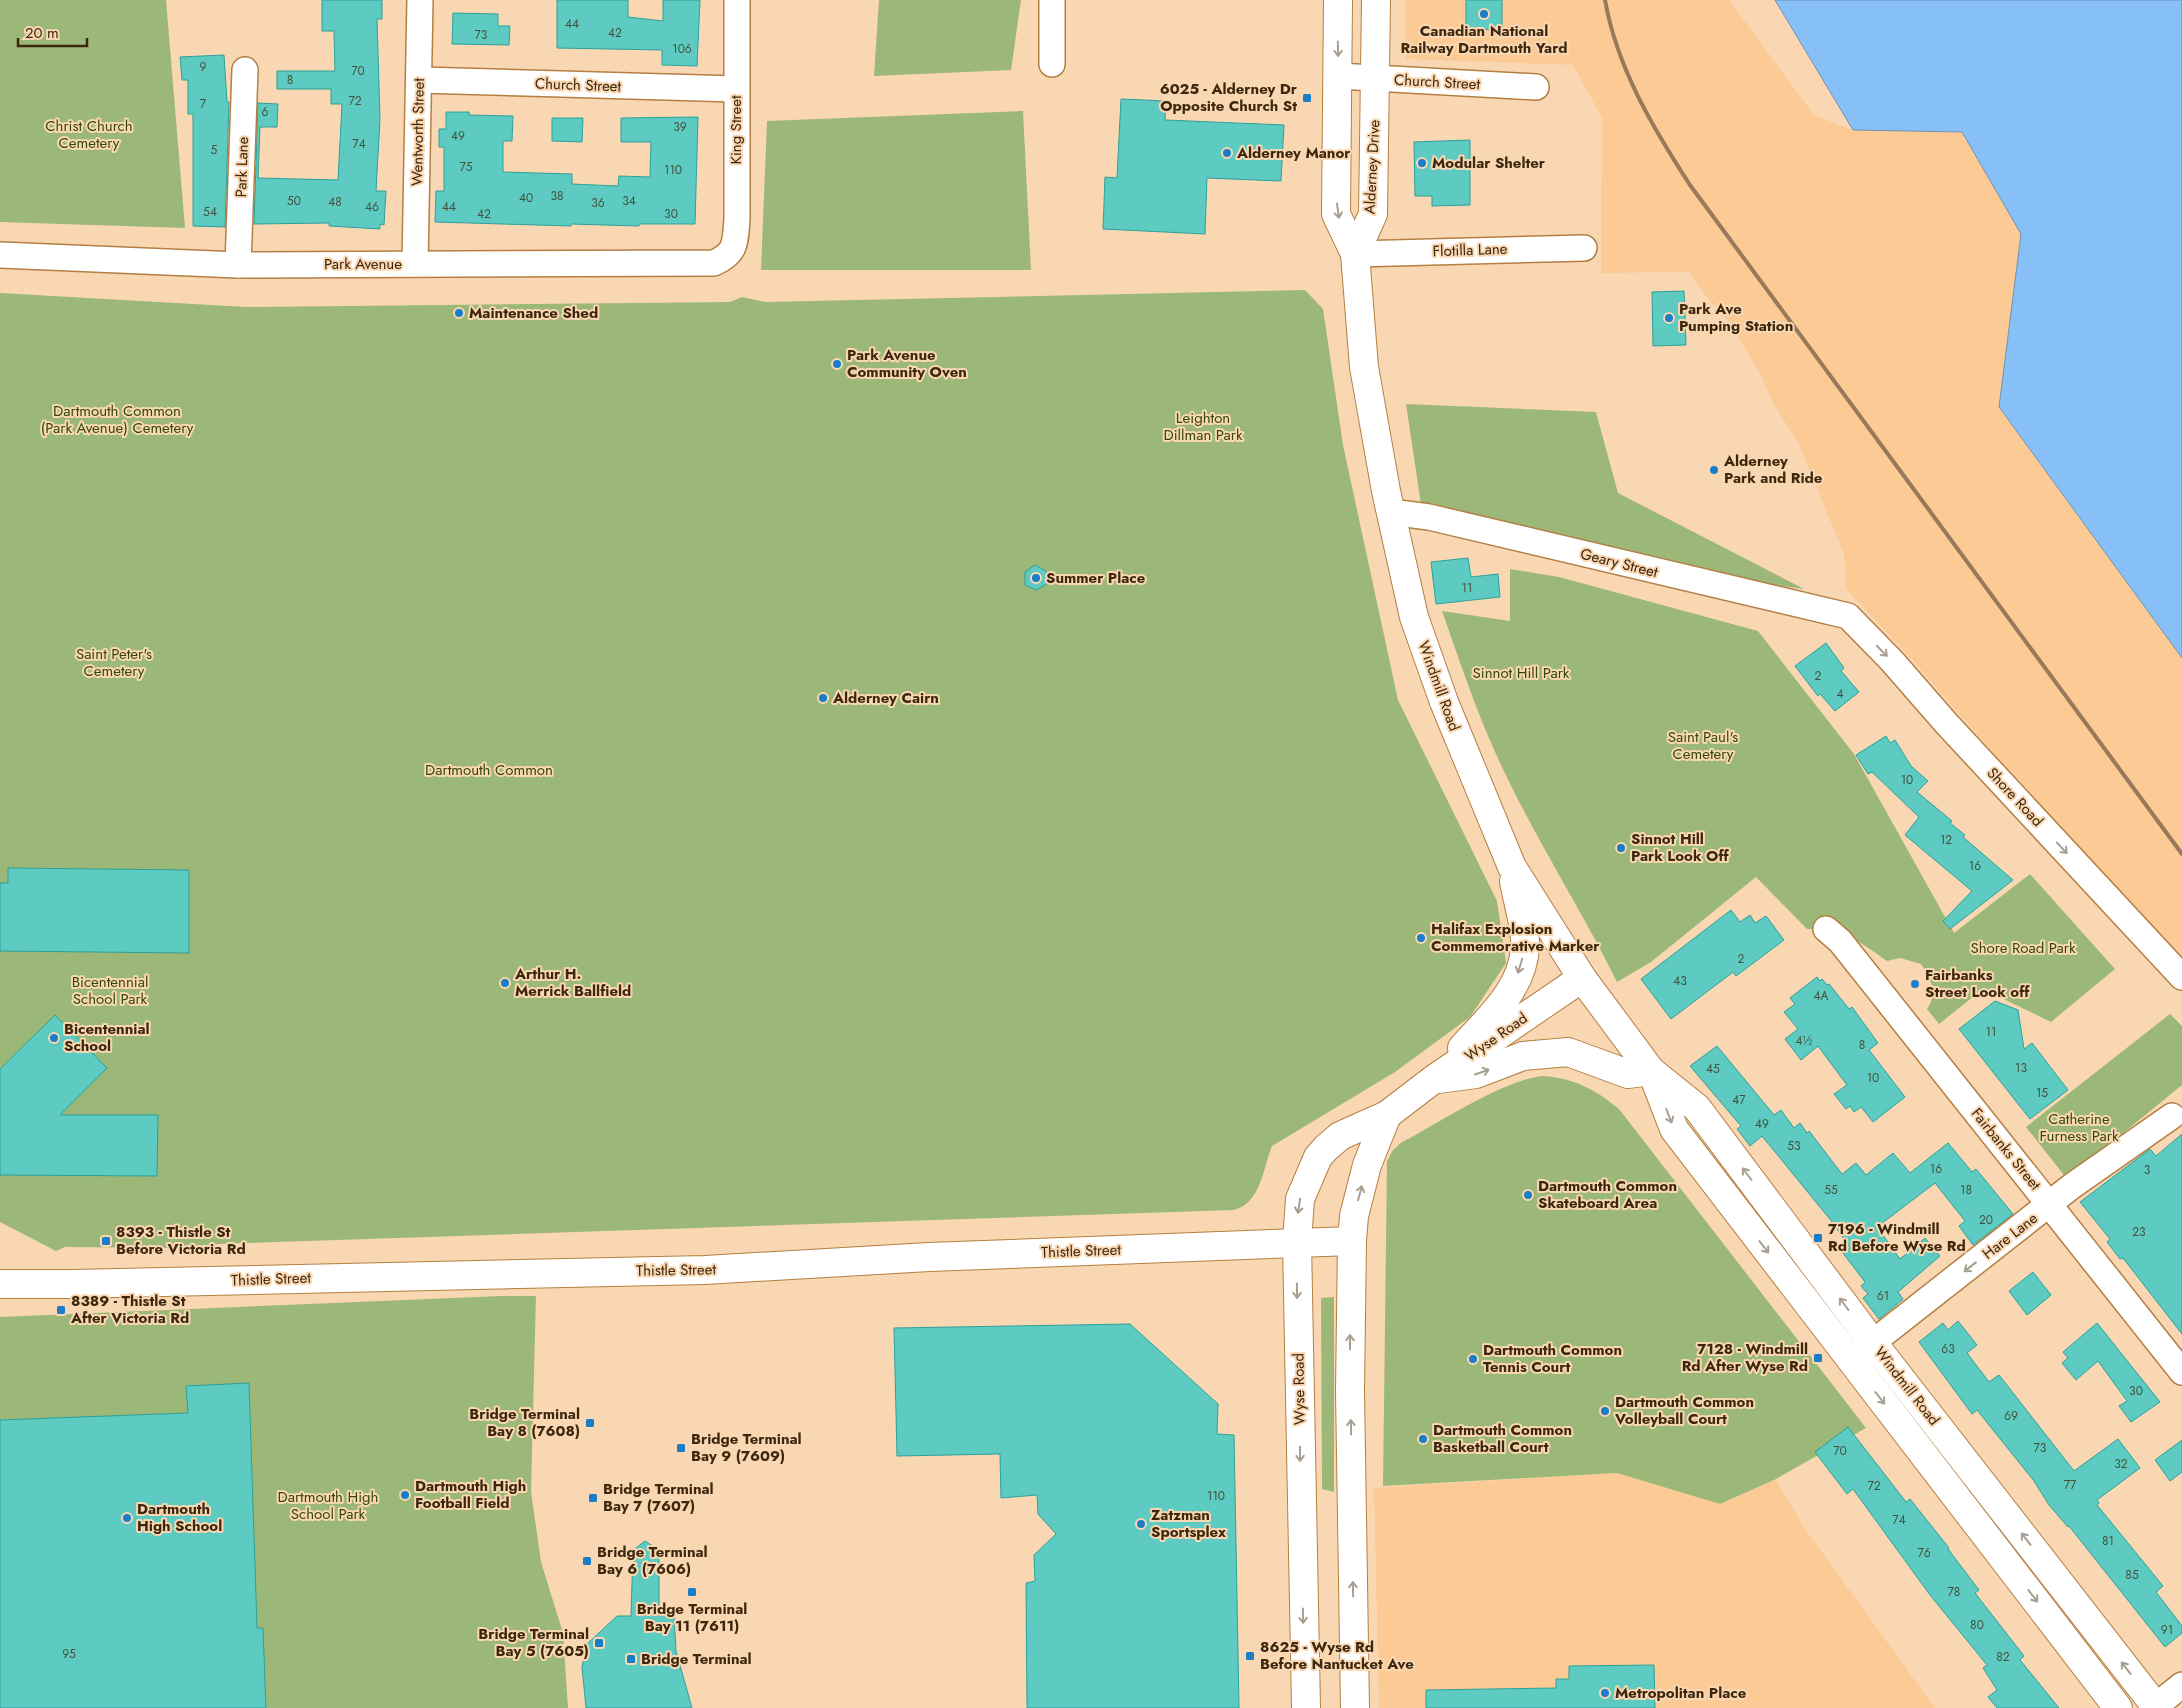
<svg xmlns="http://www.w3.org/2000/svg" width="2182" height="1708" viewBox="0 0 2182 1708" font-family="Jost,sans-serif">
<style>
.built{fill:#fcca95}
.green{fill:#9cb878}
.water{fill:#87c0f6;stroke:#7192b0}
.building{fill:#5ecbc2;stroke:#2ba199}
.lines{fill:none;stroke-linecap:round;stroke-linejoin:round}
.minor-casing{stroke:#b47f42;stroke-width:28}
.major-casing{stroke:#b47f42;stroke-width:30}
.minor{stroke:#fff;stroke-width:25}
.major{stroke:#fff;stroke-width:28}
.rail{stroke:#967a5b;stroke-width:4}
.oneway{stroke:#a89e92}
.poi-dot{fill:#1a7dc8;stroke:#fad7b3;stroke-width:2}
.labels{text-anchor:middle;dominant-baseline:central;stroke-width:4;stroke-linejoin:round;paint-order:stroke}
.number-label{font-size:12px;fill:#45503a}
.poi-label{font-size:15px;font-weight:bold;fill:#3d270d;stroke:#fad7b3;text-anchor:start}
.street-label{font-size:15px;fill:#3d270d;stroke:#fad7b3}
.park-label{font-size:15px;fill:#314806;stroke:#fad7b3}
</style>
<rect width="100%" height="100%" fill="#fad7b3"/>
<g class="built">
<polygon points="1406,0 1729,0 1814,115 1853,130 1962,131 2021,234 1999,408 2182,658 2182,970 1908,655 1846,589 1844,554 1799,444 1773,403 1760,373 1719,307 1712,304 1689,272 1601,273 1602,118 1573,65 1406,59"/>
<polygon points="1617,1473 1720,1504 1776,1479 1803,1526 1935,1708 1379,1708 1374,1488"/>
</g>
<g class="green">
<polygon points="0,0 166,0 185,228 0,222"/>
<polygon points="879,0 1021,0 1011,70 874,76"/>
<polygon points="1023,111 1031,270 761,270 767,121"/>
<path d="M 1305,290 L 1323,309 L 1343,445 L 1398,700 L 1497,901 L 1506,963 L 1470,1017 L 1395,1072 L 1272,1146 C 1263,1168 1261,1203 1234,1210 L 219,1244 L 168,1248 L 65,1247 L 56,1251 L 0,1222 L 0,293 L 246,307 L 730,302 L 742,297 L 765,302 Z"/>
<polygon points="1406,404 1596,412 1618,493 1804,589 1773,585 1422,511"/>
<path d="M 1510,569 L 1559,577 L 1758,631 L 1854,754 L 1954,933 L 2030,874 L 2115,969 L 2051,1022 L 1983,989 L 1939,1024 L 1927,1009 C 1938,993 1931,979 1921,964 L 1900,958 L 1887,961 C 1857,940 1844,929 1807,929 L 1756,877 L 1651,962 L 1617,982 C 1579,905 1531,832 1496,754 C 1475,708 1459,659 1442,611 L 1510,621 Z"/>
<polygon points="2170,1014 2182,1026 2182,1085 2067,1179 2026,1127"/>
<path d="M 1543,1076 C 1574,1078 1596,1090 1619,1109 L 1866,1428 L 1776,1479 L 1720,1504 L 1617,1473 L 1383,1486 L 1387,1161 L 1393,1150 L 1402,1142 C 1441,1122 1502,1080 1543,1076 Z"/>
<polygon points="501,1296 536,1296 531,1492 541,1562 563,1633 568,1708 0,1708 0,1317"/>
<polygon points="1334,1297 1334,1492 1322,1489 1321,1298"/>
</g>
<polygon class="water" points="1775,0 2182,0 2182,658 1999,407 2021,234 1962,132 1853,130"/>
<g class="building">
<polygon points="322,0 382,0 382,19 377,19 380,119 376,191 386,191 384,225 380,224 380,229 329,226 329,223 254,224 258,103 278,104 277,127 260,127 258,178 338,180 342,104 331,104 331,89 277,89 277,71 335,71 334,31 322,31"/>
<polygon points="557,0 628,0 628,17 663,21 663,0 700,0 697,66 662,65 662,50 557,48"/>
<polygon points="1466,0 1502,0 1502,30 1466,29"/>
<polygon points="453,13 498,14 498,26 510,26 509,45 452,44"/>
<polygon points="224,55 227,102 229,102 225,227 193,226 193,114 188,114 188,80 182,80 180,57"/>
<polygon points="1121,99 1166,101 1165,120 1284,125 1281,181 1207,178 1205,234 1103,229 1105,177 1117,178"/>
<polygon points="446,112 469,112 469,115 513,116 512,141 503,141 503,172 572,174 572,184 618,186 619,176 650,177 651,142 621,142 621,118 698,117 695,224 639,224 639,226 571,224 571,226 435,222 436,191 444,191 444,147 439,147 439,129 446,129"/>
<polygon points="552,118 583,118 582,142 552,141"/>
<polygon points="1470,140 1470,205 1432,206 1432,196 1415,196 1414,142"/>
<polygon points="1684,291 1686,345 1653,346 1652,292"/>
<polygon points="1468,558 1471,577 1498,574 1500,597 1436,604 1431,562"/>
<polygon points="1035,565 1046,571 1047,584 1036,590 1025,585 1025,572"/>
<polygon points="1826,643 1844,668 1841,671 1859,692 1835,711 1820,694 1818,696 1795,666"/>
<polygon points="1886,736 1890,743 1895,740 1911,766 1928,781 1917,792 1952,821 1950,823 1965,835 1963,837 2013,880 1950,929 1943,921 1972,891 1905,835 1919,817 1872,772 1868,774 1856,755"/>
<polygon points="8,868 189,870 189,953 0,951 0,883 8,883"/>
<polygon points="1731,910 1740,922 1750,915 1755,923 1766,916 1784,940 1736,976 1733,972 1671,1019 1641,979"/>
<polygon points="1817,977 1820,981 1822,979 1827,985 1829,984 1849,1009 1852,1007 1878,1043 1869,1050 1905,1097 1873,1122 1861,1107 1854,1112 1850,1106 1846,1109 1834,1094 1847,1085 1818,1046 1801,1060 1785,1039 1798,1029 1784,1012 1795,1004 1790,998"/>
<polygon points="1995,1001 2018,1010 2024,1049 2032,1043 2068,1090 2030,1119 1959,1029"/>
<polygon points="55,1015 107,1068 60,1115 158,1115 157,1176 0,1175 0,1069"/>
<polygon points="1717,1046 1774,1115 1781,1110 1794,1128 1800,1123 1807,1133 1809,1131 1842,1174 1856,1163 1866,1175 1893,1153 1910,1173 1948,1143 1972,1172 1976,1169 2013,1214 1973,1245 1959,1226 1965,1221 1935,1183 1877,1227 1900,1259 1925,1238 1940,1256 1898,1292 1903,1299 1879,1319 1863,1298 1868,1294 1861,1286 1865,1282 1843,1253 1850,1248 1833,1223 1762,1136 1750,1146 1737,1129 1741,1126 1690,1066"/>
<polygon points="2182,1134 2182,1334 2123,1258 2120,1259 2107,1242 2110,1239 2080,1202 2150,1149 2156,1156"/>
<polygon points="2033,1272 2051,1295 2027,1315 2009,1291"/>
<polygon points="1958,1321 1977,1345 1967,1353 1989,1382 1999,1375 2074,1471 2118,1439 2140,1468 2097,1500 2099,1503 2097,1505 2163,1586 2156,1592 2182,1626 2182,1633 2165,1647 2069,1526 2068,1527 2049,1505 2034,1481 1977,1410 1972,1414 1919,1342 1943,1323 1948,1330"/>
<polygon points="2097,1323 2160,1402 2131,1422 2119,1406 2127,1401 2098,1361 2076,1380 2062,1363 2068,1358 2063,1352"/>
<polygon points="1130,1324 1218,1404 1217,1434 1234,1435 1239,1708 1027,1708 1026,1583 1035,1581 1034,1555 1056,1534 1038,1514 1037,1495 1001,1498 1000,1454 897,1456 894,1328"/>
<polygon points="249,1383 257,1628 263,1628 266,1708 0,1708 0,1420 188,1413 186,1386"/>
<polygon points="1848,1427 1906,1502 1910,1499 1949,1548 1948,1549 1979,1590 1975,1593 2024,1656 2020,1660 2059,1708 1997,1708 1988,1697 1997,1690 1983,1668 1987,1665 1930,1595 1853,1489 1847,1494 1815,1452"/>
<polygon points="2182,1440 2182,1472 2170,1481 2155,1460"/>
<polygon points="645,1541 659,1550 659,1615 674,1615 676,1651 692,1708 586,1708 582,1667 587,1644 617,1616 631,1616 633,1550"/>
<polygon points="1654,1665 1655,1708 1426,1708 1426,1690 1556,1688 1556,1679 1569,1679 1569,1666"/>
</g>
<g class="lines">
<defs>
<g id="minor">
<polyline points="1052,64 1052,0"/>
<polyline points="1338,76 1536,87"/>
<polyline points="420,80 736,89"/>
<polyline points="1355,254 1584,248"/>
<path d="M 0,255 L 238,265 L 714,263 C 737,253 735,242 737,219 L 737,0"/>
<polyline points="415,264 420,0"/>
<polyline points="238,265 245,70"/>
<polyline points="1391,512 1429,517 1848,616 1892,661 1946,723 2182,977"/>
<polyline points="1826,929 1840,941 2182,1372"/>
<polyline points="1858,1354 2072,1186 2172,1116"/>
<polyline points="2153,1708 2182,1685"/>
</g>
<g id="major">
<polyline points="1338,0 1336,214 1355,254 1364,367 1386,491 1414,617 1444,702 1512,867 1582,978 1651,1071 1697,1108 1873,1343 2157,1708"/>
<polyline points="1355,254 1373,214 1376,0"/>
<path d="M 1462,1048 C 1488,1019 1524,988 1525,946 C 1526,927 1517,900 1514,881"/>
<polyline points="1652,1072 1674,1129 2118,1708"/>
<polyline points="1438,1079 1476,1074 1523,1056 1568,1052 1628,1074 1651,1071"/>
<polyline points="0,1284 71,1284 705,1270 929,1257 1352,1241"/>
<polyline points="1306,1708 1297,1242 1300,1199 1318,1157 1326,1148 1340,1136 1387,1115 1434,1079 1582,978"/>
<polyline points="1355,1708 1350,1391 1352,1241 1354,1216 1367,1165 1387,1115"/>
</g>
</defs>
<use href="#minor" class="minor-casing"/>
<use href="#major" class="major-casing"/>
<use href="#minor" class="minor"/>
<use href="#major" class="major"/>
<path class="rail" d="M 1605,0 C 1617,68 1653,128 1690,185 L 2182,854"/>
</g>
<defs><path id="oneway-shaft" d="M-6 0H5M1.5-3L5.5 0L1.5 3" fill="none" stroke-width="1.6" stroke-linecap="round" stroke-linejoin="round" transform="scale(1.25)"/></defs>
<g class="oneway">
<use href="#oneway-shaft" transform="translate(1338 49) rotate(89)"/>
<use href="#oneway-shaft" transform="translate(1338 211) rotate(82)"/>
<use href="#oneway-shaft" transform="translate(1882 651) rotate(45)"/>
<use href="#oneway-shaft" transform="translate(2062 848) rotate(47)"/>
<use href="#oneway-shaft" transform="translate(1520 966) rotate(107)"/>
<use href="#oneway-shaft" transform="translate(1482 1072) rotate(-19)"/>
<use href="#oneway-shaft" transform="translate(1669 1116) rotate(69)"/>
<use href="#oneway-shaft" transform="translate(1747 1174) rotate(-127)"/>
<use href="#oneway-shaft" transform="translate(1360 1193) rotate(-75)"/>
<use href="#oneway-shaft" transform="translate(1299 1206) rotate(99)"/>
<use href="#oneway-shaft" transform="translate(1764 1247) rotate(52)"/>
<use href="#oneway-shaft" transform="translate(1970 1267) rotate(142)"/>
<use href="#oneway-shaft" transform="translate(1297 1291) rotate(89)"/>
<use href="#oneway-shaft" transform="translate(1844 1304) rotate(-127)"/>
<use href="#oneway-shaft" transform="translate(1350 1342) rotate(-90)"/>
<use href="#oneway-shaft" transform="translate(1880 1398) rotate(52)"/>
<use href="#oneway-shaft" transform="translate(1351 1427) rotate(-91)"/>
<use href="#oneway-shaft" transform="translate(1300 1454) rotate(89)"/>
<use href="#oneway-shaft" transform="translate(2026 1539) rotate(-128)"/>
<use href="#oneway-shaft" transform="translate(1353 1589) rotate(-91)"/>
<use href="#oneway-shaft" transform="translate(2033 1596) rotate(52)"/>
<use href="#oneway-shaft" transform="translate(1303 1616) rotate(89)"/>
<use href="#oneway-shaft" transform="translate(2126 1668) rotate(-128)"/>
</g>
<g class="poi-dot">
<circle cx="1484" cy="14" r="5"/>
<rect x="1302" y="93" width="10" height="10" rx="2.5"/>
<circle cx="1227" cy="153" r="5"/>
<circle cx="1422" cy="163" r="5"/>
<circle cx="459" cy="313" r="5"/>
<circle cx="1669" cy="318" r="5"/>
<circle cx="837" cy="364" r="5"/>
<circle cx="1714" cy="470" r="5"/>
<circle cx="1036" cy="578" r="5"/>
<circle cx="823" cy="698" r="5"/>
<circle cx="1621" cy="848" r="5"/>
<circle cx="1421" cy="938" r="5"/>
<circle cx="505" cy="983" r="5"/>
<circle cx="1915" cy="984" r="5"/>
<circle cx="54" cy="1038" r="5"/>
<circle cx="1528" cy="1195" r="5"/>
<rect x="1813" y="1233" width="10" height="10" rx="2.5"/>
<rect x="101" y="1236" width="10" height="10" rx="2.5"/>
<rect x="56" y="1305" width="10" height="10" rx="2.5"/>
<rect x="1813" y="1353" width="10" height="10" rx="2.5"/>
<circle cx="1473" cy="1359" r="5"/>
<circle cx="1605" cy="1411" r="5"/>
<rect x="585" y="1418" width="10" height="10" rx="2.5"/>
<circle cx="1423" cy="1439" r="5"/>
<rect x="676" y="1443" width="10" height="10" rx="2.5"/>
<circle cx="405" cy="1495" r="5"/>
<rect x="588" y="1493" width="10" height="10" rx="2.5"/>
<circle cx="127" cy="1518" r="5"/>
<circle cx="1141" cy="1524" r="5"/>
<rect x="582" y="1556" width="10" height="10" rx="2.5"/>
<rect x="687" y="1587" width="10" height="10" rx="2.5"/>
<rect x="594" y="1638" width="10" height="10" rx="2.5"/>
<rect x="1245" y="1651" width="10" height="10" rx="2.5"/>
<rect x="626" y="1654" width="10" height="10" rx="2.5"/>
<circle cx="1605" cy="1693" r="5"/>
</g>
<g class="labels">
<g class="number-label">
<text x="572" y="24">44</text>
<text x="615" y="33">42</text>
<text x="481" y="35">73</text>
<text x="682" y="49">106</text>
<text x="203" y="67">9</text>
<text x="358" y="71">70</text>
<text x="290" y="80">8</text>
<text x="355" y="101">72</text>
<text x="203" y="104">7</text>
<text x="265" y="112">6</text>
<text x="680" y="127">39</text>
<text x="458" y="136">49</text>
<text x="359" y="144">74</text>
<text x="214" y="150">5</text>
<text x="466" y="167">75</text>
<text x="673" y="170">110</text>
<text x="557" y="196">38</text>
<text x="526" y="198">40</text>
<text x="294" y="201">50</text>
<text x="629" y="201">34</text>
<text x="335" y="202">48</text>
<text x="598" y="203">36</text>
<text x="372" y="207">46</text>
<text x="449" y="207">44</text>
<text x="210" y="212">54</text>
<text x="484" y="214">42</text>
<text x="671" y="214">30</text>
<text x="1467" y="588">11</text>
<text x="1818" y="676">2</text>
<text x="1840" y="694">4</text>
<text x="1907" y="780">10</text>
<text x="1946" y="840">12</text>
<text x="1975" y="866">16</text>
<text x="1741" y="959">2</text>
<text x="1680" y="981">43</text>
<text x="1821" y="996">4A</text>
<text x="1991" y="1032">11</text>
<text x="1804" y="1041">4½</text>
<text x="1862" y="1045">8</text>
<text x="2021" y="1068">13</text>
<text x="1713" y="1069">45</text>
<text x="1873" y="1078">10</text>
<text x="2042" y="1093">15</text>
<text x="1739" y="1100">47</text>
<text x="1762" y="1124">49</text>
<text x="1794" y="1146">53</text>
<text x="1936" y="1169">16</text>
<text x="2147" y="1170">3</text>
<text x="1831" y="1190">55</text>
<text x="1966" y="1190">18</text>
<text x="1986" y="1220">20</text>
<text x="2139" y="1232">23</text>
<text x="1883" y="1296">61</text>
<text x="1948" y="1349">63</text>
<text x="2136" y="1391">30</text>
<text x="2011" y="1416">69</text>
<text x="2040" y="1448">73</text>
<text x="1840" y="1451">70</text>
<text x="2121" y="1464">32</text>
<text x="2070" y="1485">77</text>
<text x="1874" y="1486">72</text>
<text x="1216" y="1496">110</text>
<text x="1899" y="1520">74</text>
<text x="2108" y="1541">81</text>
<text x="1924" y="1553">76</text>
<text x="2132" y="1575">85</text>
<text x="1954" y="1592">78</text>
<text x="1977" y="1625">80</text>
<text x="2167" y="1630">91</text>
<text x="69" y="1654">95</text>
<text x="2003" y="1657">82</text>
</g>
<g class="poi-label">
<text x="1484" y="31" text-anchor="middle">Canadian National<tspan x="1484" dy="17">Railway Dartmouth Yard</tspan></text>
<text x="1297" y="89" text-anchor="end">6025 - Alderney Dr<tspan x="1297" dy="17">Opposite Church St</tspan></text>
<text x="1237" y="153">Alderney Manor</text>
<text x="1432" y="163">Modular Shelter</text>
<text x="1679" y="309">Park Ave<tspan x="1679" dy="17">Pumping Station</tspan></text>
<text x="469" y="313">Maintenance Shed</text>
<text x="847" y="355">Park Avenue<tspan x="847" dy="17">Community Oven</tspan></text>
<text x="1724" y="461">Alderney<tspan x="1724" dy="17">Park and Ride</tspan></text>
<text x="1046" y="578">Summer Place</text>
<text x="833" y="698">Alderney Cairn</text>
<text x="1631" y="839">Sinnot Hill<tspan x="1631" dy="17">Park Look Off</tspan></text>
<text x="1431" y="929">Halifax Explosion<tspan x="1431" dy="17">Commemorative Marker</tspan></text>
<text x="515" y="974">Arthur H.<tspan x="515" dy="17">Merrick Ballfield</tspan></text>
<text x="1925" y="975">Fairbanks<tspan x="1925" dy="17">Street Look off</tspan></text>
<text x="64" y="1029">Bicentennial<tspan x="64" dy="17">School</tspan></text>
<text x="1538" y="1186">Dartmouth Common<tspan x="1538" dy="17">Skateboard Area</tspan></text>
<text x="1828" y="1229">7196 - Windmill<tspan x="1828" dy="17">Rd Before Wyse Rd</tspan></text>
<text x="116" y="1232">8393 - Thistle St<tspan x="116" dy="17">Before Victoria Rd</tspan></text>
<text x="71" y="1301">8389 - Thistle St<tspan x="71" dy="17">After Victoria Rd</tspan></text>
<text x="1808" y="1349" text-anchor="end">7128 - Windmill<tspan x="1808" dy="17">Rd After Wyse Rd</tspan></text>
<text x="1483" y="1350">Dartmouth Common<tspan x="1483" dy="17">Tennis Court</tspan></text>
<text x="1615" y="1402">Dartmouth Common<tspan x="1615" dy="17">Volleyball Court</tspan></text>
<text x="580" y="1414" text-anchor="end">Bridge Terminal<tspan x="580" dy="17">Bay 8 (7608)</tspan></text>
<text x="1433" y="1430">Dartmouth Common<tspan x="1433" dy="17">Basketball Court</tspan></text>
<text x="691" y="1439">Bridge Terminal<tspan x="691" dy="17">Bay 9 (7609)</tspan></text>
<text x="415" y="1486">Dartmouth High<tspan x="415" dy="17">Football Field</tspan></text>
<text x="603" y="1489">Bridge Terminal<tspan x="603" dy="17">Bay 7 (7607)</tspan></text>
<text x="137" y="1509">Dartmouth<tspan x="137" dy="17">High School</tspan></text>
<text x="1151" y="1515">Zatzman<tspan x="1151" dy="17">Sportsplex</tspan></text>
<text x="597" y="1552">Bridge Terminal<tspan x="597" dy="17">Bay 6 (7606)</tspan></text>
<text x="692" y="1609" text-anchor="middle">Bridge Terminal<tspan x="692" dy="17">Bay 11 (7611)</tspan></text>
<text x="589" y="1634" text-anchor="end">Bridge Terminal<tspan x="589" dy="17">Bay 5 (7605)</tspan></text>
<text x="1260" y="1647">8625 - Wyse Rd<tspan x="1260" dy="17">Before Nantucket Ave</tspan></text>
<text x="641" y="1659">Bridge Terminal</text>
<text x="1615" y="1693">Metropolitan Place</text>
</g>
<g class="street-label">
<text transform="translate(1437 82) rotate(3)">Church Street</text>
<text transform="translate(578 85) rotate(2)">Church Street</text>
<text transform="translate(736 130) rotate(-90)">King Street</text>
<text transform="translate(418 132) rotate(-89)">Wentworth Street</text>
<text transform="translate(242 167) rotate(-88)">Park Lane</text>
<text transform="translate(1372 167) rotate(-87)">Alderney Drive</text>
<text transform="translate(1470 250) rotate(-2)">Flotilla Lane</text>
<text x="363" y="264">Park Avenue</text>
<text transform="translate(1619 563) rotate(14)">Geary Street</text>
<text transform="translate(1439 686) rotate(70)">Windmill Road</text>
<text transform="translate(2015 797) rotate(47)">Shore Road</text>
<text transform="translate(1496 1037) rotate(-35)">Wyse Road</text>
<text transform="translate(2006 1149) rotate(51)">Fairbanks Street</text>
<text transform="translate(2010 1236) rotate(-38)">Hare Lane</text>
<text transform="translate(1081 1251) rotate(-2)">Thistle Street</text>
<text transform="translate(676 1270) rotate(-1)">Thistle Street</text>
<text transform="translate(271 1279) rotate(-2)">Thistle Street</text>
<text transform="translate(1907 1386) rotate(52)">Windmill Road</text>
<text transform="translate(1299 1389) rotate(-91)">Wyse Road</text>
</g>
<g class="park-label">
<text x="89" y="126">Christ Church<tspan x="89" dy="17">Cemetery</tspan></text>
<text x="117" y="411">Dartmouth Common<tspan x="117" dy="17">(Park Avenue) Cemetery</tspan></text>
<text x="1203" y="418">Leighton<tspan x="1203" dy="17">Dillman Park</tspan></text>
<text x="114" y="654">Saint Peter's<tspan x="114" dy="17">Cemetery</tspan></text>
<text x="1521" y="673">Sinnot Hill Park</text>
<text x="1703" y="737">Saint Paul's<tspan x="1703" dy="17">Cemetery</tspan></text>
<text x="489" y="770">Dartmouth Common</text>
<text x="2023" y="948">Shore Road Park</text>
<text x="110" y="982">Bicentennial<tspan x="110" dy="17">School Park</tspan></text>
<text x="2079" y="1119">Catherine<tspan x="2079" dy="17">Furness Park</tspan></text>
<text x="328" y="1497">Dartmouth High<tspan x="328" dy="17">School Park</tspan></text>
</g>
</g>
<path d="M18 38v8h69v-8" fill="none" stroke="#3d270d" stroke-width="2.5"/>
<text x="25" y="38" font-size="15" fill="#3d270d" stroke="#fad7b3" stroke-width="4" paint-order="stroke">20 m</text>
</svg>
